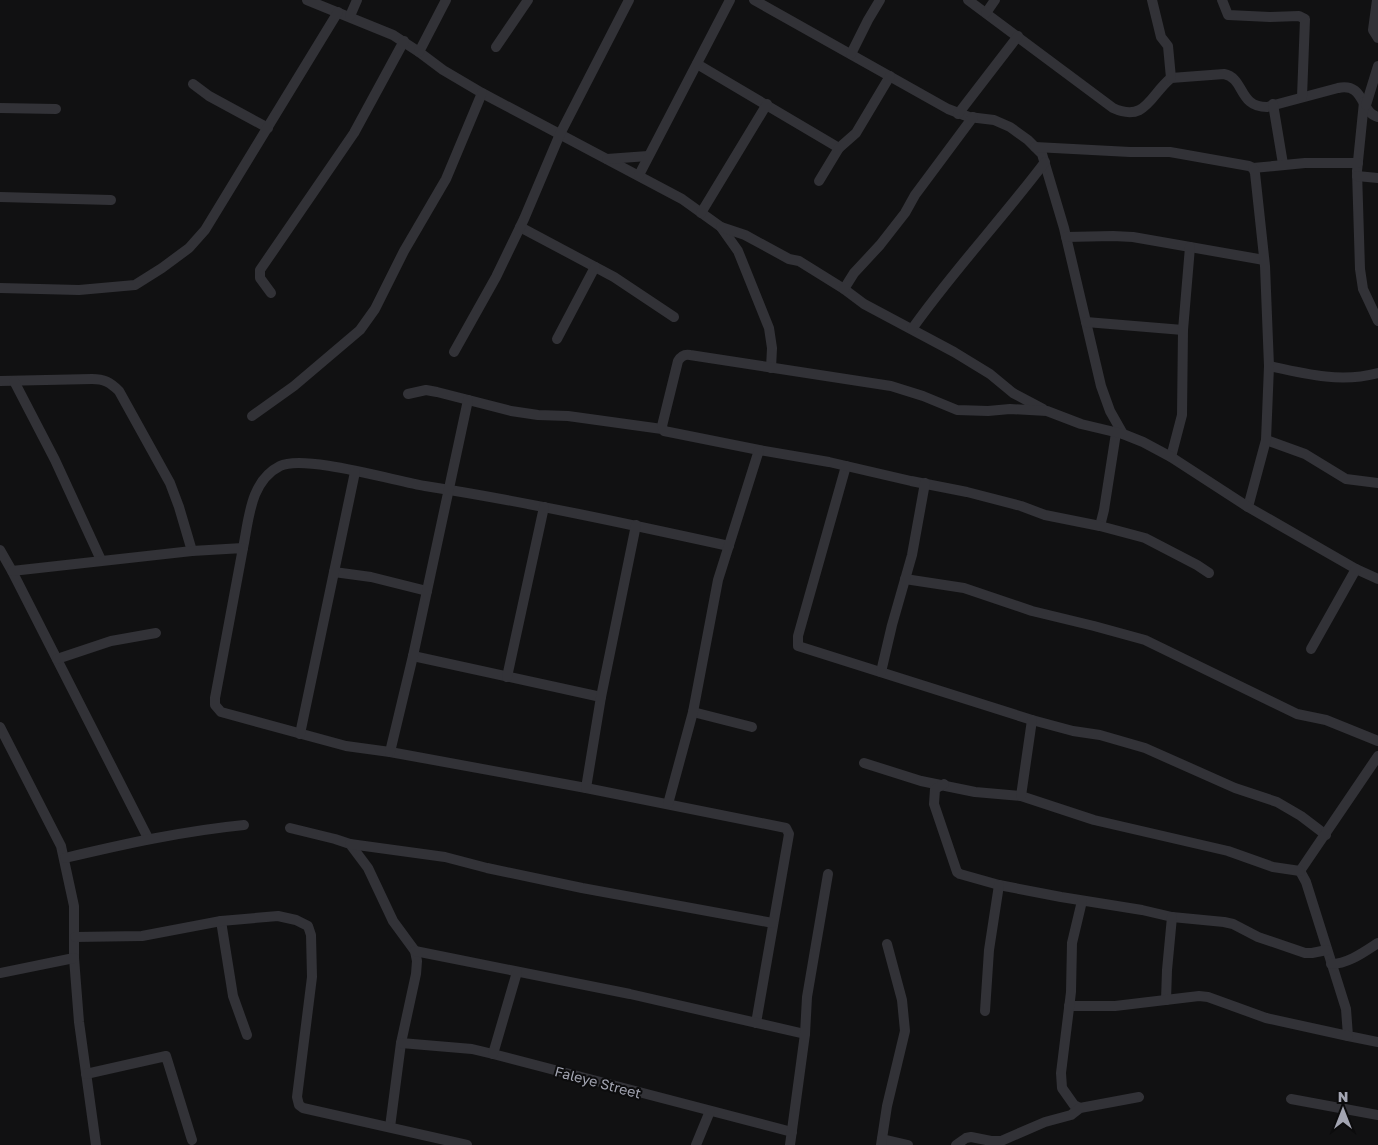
<svg xmlns="http://www.w3.org/2000/svg" width="1378" height="1145" viewBox="0 0 1378 1145" font-family="'Golos Text',sans-serif">
<style>
.lines{fill:none;stroke-linecap:round;stroke-linejoin:round}
.minor{stroke:#323237;stroke-width:10}
.labels{text-anchor:middle;dominant-baseline:central;stroke-width:4;stroke-linejoin:round;paint-order:stroke}
.street-label{font-size:14px;fill:#a3a5b2;stroke:#0c0c0d}
</style>
<rect width="100%" height="100%" fill="#111112"/>
<g class="lines">
<g class="minor">
<polyline points="307,0 393,35 419,52 443,70 482,93 682,199 721,227 738,251 769,328 772,348 771,368"/>
<polyline points="754,0 948,109 969,117 994,120 1010,127 1028,140 1042,154 1064,228 1101,386 1110,411 1123,434"/>
<path d="M 968,0 L 1113,108 C 1146,123 1150,95 1171,78 L 1224,74 C 1245,78 1238,107 1267,107 L 1338,88 C 1365,82 1360,113 1378,117"/>
<polyline points="1152,0 1161,37 1168,46 1171,78"/>
<polyline points="1222,0 1228,15 1270,17 1299,16 1305,19 1302,97"/>
<polyline points="1377,0 1373,30 1378,38"/>
<polyline points="986,13 995,0"/>
<polyline points="350,16 357,0"/>
<polyline points="496,47 528,0"/>
<polyline points="419,52 446,0"/>
<polyline points="851,54 868,20 880,0"/>
<polyline points="697,64 839,148"/>
<polyline points="193,84 209,96 268,128"/>
<polyline points="1364,102 1357,171 1360,269 1363,289 1378,321"/>
<polyline points="1273,104 1283,164"/>
<polyline points="1366,105 1378,66"/>
<polyline points="0,108 56,109"/>
<polyline points="958,114 1018,36"/>
<polyline points="1035,147 1130,152 1170,152 1249,166 1253,168 1305,163 1358,163"/>
<polyline points="607,159 648,156"/>
<polyline points="639,175 730,0"/>
<polyline points="1357,176 1378,178"/>
<polyline points="819,181 839,148 856,133 890,76"/>
<polyline points="0,197 111,200"/>
<polyline points="701,213 767,104"/>
<polyline points="520,227 614,277 674,317"/>
<polyline points="721,227 745,235 789,259 799,261 844,289 864,304 954,352 990,374 1013,393 1043,409"/>
<polyline points="1066,237 1113,236 1133,237 1264,260"/>
<polyline points="0,288 79,290 135,285 162,268 189,248 205,230 338,12"/>
<polyline points="844,289 854,273 880,245 905,213 915,195 973,117"/>
<polyline points="271,293 260,278 260,270 354,133 404,41"/>
<polyline points="1086,322 1183,330"/>
<path d="M 912,329 C 953,271 1002,219 1045,162"/>
<polyline points="557,339 595,267"/>
<polyline points="454,352 496,277 524,219 560,134 629,0"/>
<path d="M 1269,366 C 1305,374 1341,383 1378,373"/>
<path d="M 0,381 L 92,379 C 104,379 110,382 119,391 L 170,483 L 179,507 L 192,551"/>
<polyline points="14,381 55,460 101,560"/>
<polyline points="408,394 426,390 437,392 511,411 538,415 568,416 662,429"/>
<polyline points="252,416 294,386 360,330 375,309 404,251 446,179 482,93"/>
<polyline points="1266,440 1305,454 1346,479 1378,483"/>
<polyline points="1171,457 1182,415 1183,330 1190,247"/>
<polyline points="846,466 798,636 798,646 1032,720 1073,731 1100,735 1145,748 1235,788 1277,802 1301,816 1326,835"/>
<polyline points="1248,507 1266,440 1269,366 1265,266 1255,173 1253,168"/>
<polyline points="1100,526 1104,510 1116,433"/>
<path d="M 243,548 C 249,519 250,481 280,466 C 304,454 395,481 425,486 C 527,502 628,524 729,546"/>
<polyline points="0,550 12,571 148,838"/>
<polyline points="12,571 192,551 243,548 215,698 215,705 221,712 346,746 390,752 586,788 786,828 789,834 756,1023"/>
<polyline points="334,572 371,577 427,591"/>
<path d="M 1209,573 L 1197,565 L 1145,538 L 1100,526 L 1045,515 L 1021,506 L 967,492 L 911,481 L 829,462 L 759,450 L 664,431 L 662,426 L 678,361 C 681,356 685,354 690,355 L 891,386 L 923,396 L 957,410 L 988,411 L 1010,409 L 1047,411 L 1081,424 L 1123,434 L 1143,442 L 1171,457 L 1248,507 L 1356,569 L 1378,579"/>
<polyline points="905,579 964,588 1032,611 1094,626 1145,640 1297,714 1326,720 1378,741"/>
<polyline points="1311,649 1356,569"/>
<polyline points="413,656 601,697"/>
<polyline points="57,659 111,641 156,633"/>
<polyline points="881,672 892,625 912,555 925,483"/>
<polyline points="507,677 544,507"/>
<polyline points="693,712 752,727"/>
<polyline points="0,727 61,846 74,906 74,958 79,1022 96,1145"/>
<polyline points="300,734 355,472"/>
<polyline points="390,752 413,656 468,400"/>
<polyline points="1378,756 1300,871 1306,882 1346,1009 1348,1036 1378,1042"/>
<polyline points="864,763 921,781 975,792 1021,796 1094,820 1228,851 1273,867 1300,871"/>
<polyline points="944,784 935,789 934,804 957,872 960,874 999,885 1061,897 1142,910 1172,917 1224,922 1233,924 1258,937 1305,953 1312,953 1327,950"/>
<polyline points="586,788 601,697 636,525"/>
<polyline points="1021,796 1032,720"/>
<polyline points="668,804 693,712 718,580 759,450"/>
<polyline points="290,828 335,839 350,844 368,868 393,921 415,951 417,961 416,974 401,1043 390,1127"/>
<polyline points="350,844 445,857 487,868 582,888 773,923"/>
<path d="M 65,858 C 124,844 183,831 244,825"/>
<polyline points="221,921 233,996 247,1035"/>
<polyline points="75,937 142,936 221,921 278,916 296,920 308,926 311,935 312,977 297,1097 299,1105 303,1108 467,1145"/>
<polyline points="415,951 630,994 805,1034"/>
<path d="M 1331,964 C 1348,964 1364,952 1378,943"/>
<polyline points="0,973 74,958"/>
<polyline points="1166,1000 1167,970 1172,917"/>
<polyline points="1069,1006 1115,1006 1199,996 1208,997 1266,1018 1348,1036"/>
<polyline points="985,1011 989,950 999,885"/>
<polyline points="401,1043 472,1049 493,1054 792,1132"/>
<polyline points="493,1054 517,972"/>
<polyline points="86,1074 166,1056 192,1140"/>
<polyline points="1291,1099 1378,1115"/>
<polyline points="1080,1108 1074,1105 1062,1088 1061,1073 1071,992 1072,943 1082,901"/>
<polyline points="882,1139 908,1145"/>
<polyline points="696,1145 710,1111"/>
<polyline points="790,1145 805,1034 807,997 828,874"/>
<polyline points="881,1145 887,1106 905,1031 902,1000 887,944"/>
<polyline points="956,1145 966,1138 971,1137 991,1141 1001,1141 1045,1122 1071,1115 1080,1108 1139,1097"/>
</g>
</g>
<g class="labels">
<g class="street-label">
<text transform="translate(598 1082) rotate(15)">Faleye Street</text>
</g>
</g>
<g transform="translate(1343 1110)" stroke="#0c0c0d" stroke-width="4" paint-order="stroke">
<path d="M0-4L9 19L0 12L-9 19Z" fill="#a3a5b2"/>
<text y="-8" font-size="14" font-weight="bold" text-anchor="middle" fill="#a3a5b2">N</text>
</g>
</svg>
